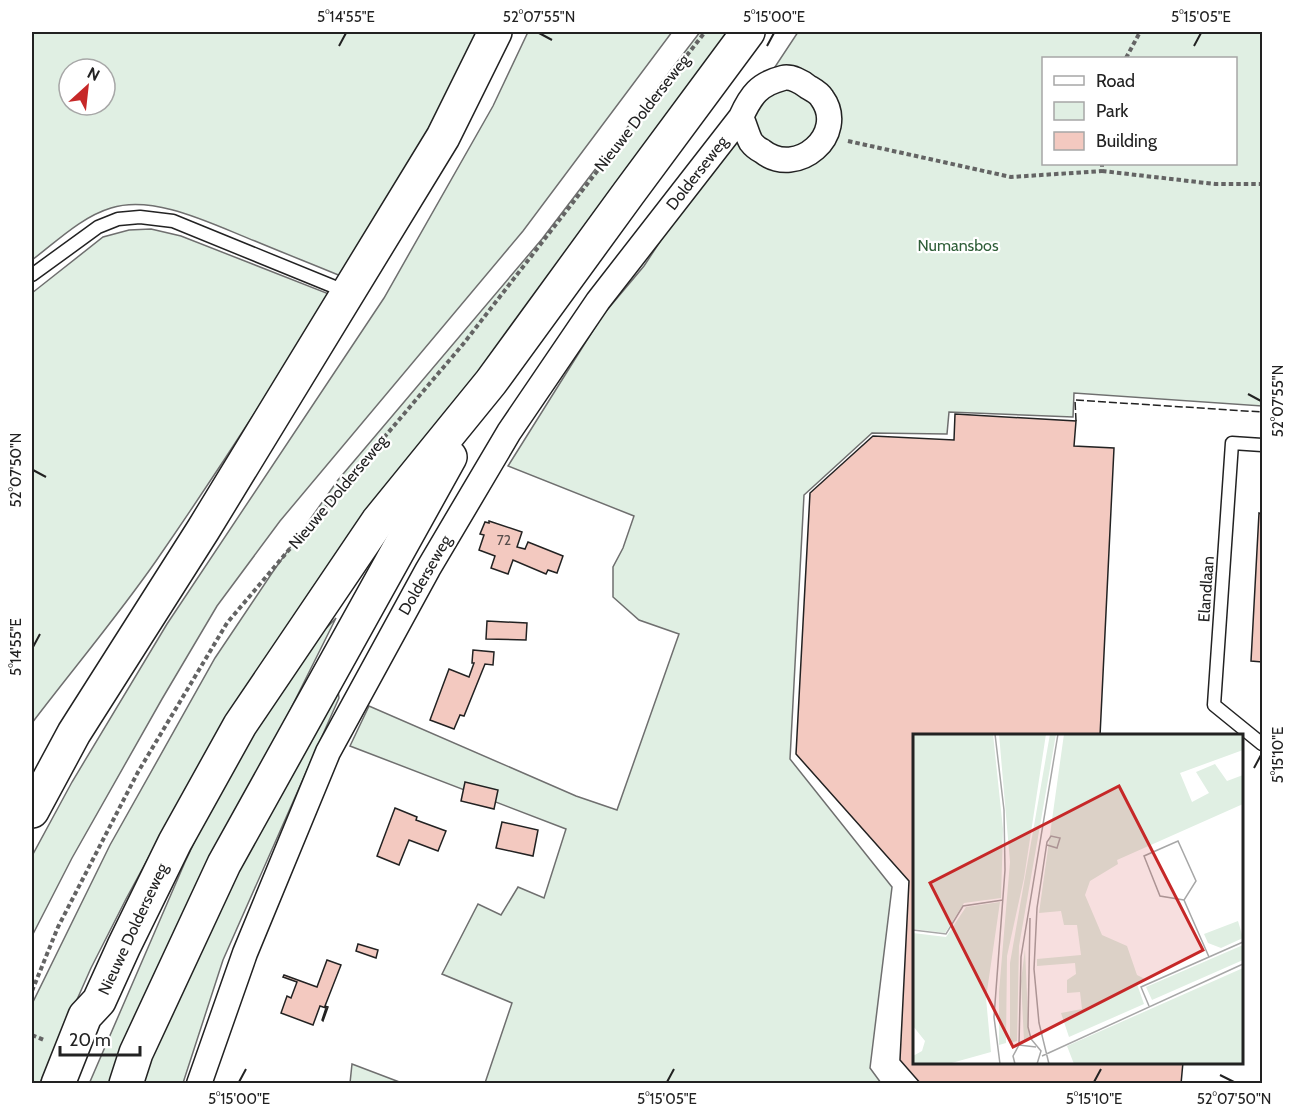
<svg xmlns="http://www.w3.org/2000/svg" width="1294" height="1115" viewBox="0 0 1294 1115" font-family="Cabin,sans-serif">
<style>
.green{fill:#e0efe3;stroke:#6f6f6f;stroke-width:1.5;fill-rule:evenodd}
.building{fill:#f3c9c0;stroke:#222;stroke-width:1.5}
.lines{fill:none;stroke-linecap:round;stroke-linejoin:round}
.lane-casing{stroke:#222;stroke-width:15}
.street-casing{stroke:#222;stroke-width:27}
.secondary-casing{stroke:#222;stroke-width:36}
.primary-casing{stroke:#222;stroke-width:36}
.path{stroke:#646464;stroke-width:4;stroke-dasharray:4.5 3;stroke-linecap:butt}
.lane{stroke:#fff;stroke-width:12}
.street{stroke:#fff;stroke-width:24}
.secondary{stroke:#fff;stroke-width:33}
.primary{stroke:#fff;stroke-width:33}
.fence{stroke:#222;stroke-width:1.5;stroke-dasharray:8 3;stroke-linecap:butt}
.ticks{fill:none;stroke:#222;stroke-width:2}
.labels{text-anchor:middle;dominant-baseline:central;stroke-width:4.5;stroke-linejoin:round;paint-order:stroke}
.number-label{font-size:14px;fill:#564c4a}
.street-label{font-size:16px;fill:#222;stroke:#fff}
.park-label{font-size:16px;fill:#2f5e38;stroke:#fff}
.inset-road{fill:none;stroke:#a7a7a7;stroke-width:1.5}
.view{fill:#c62828;fill-opacity:0.15;stroke:#c62828;stroke-width:3}
.inset-edge{fill:none;stroke:#222;stroke-width:3}
.neatline{fill:none;stroke:#222;stroke-width:2}
.ticks-label{font-size:15px;text-anchor:middle;fill:#222}
</style>
<rect width="100%" height="100%" fill="#fff"/>
<g class="green">
<path d="M 32,32 L 480,32 L 348,279 C 317,266 286,254 255,241 C 214,225 155,194 111,208 C 81,217 56,242 32,260 ZM 69,69 L 105,69 L 105,105 L 69,105 Z"/>
<polygon points="528,32 672,32 523,231 280,521 217,606 162,699 72,858 32,936 32,856 72,782 167,624 384,298 493,106"/>
<polygon points="700,32 739,32 565,263 313,587 188,785 126,899 91,968 40,1083 32,1083 32,1004 110,845 215,658 272,573 338,480 542,239"/>
<path d="M 798,32 L 1262,32 L 1262,406 L 1074,393 L 1073,417 L 949,412 L 947,434 L 872,433 L 804,495 L 790,759 L 892,887 L 870,1068 L 881,1083 L 485,1083 L 512,1003 L 442,974 L 478,904 L 501,915 L 518,887 L 544,898 L 566,829 L 350,746 L 369,706 L 576,796 L 617,810 L 679,634 L 639,620 L 613,597 L 613,567 L 623,548 L 634,516 L 508,466 L 602,316 L 644,266 ZM 1044,58 L 1236,58 L 1236,164 L 1044,164 Z"/>
<path d="M 151,229 L 181,236 L 329,294 C 274,385 216,474 156,561 C 117,617 73,669 32,723 L 32,293 L 103,237 L 129,230 Z"/>
<polygon points="336,618 202,887 116,1083 89,1084 185,862 222,784 307,648"/>
<polygon points="337,683 339,698 223,960 183,1083 138,1084 200,946"/>
<polygon points="352,1064 402,1083 350,1083"/>
</g>
<g class="building">
<polygon points="955,414 1076,421 1074,446 1114,448 1100,736 914,736 914,1062 1183,1062 1181,1084 921,1084 900,1060 909,881 796,754 810,493 873,436 954,440"/>
<polygon points="1259,513 1262,514 1262,662 1251,661"/>
<polygon points="489,521 522,532 517,547 525,549 528,542 563,556 557,573 548,570 546,574 513,560 508,574 491,568 495,556 479,550 484,535 480,534 485,522 489,523"/>
<polygon points="487,621 527,623 526,640 486,639"/>
<polygon points="473,650 494,652 493,665 485,664 464,716 460,715 454,729 430,720 449,669 469,677 474,663 472,663"/>
<polygon points="465,782 498,790 494,809 461,801"/>
<polygon points="395,808 417,817 416,820 446,831 438,851 409,840 399,865 377,856"/>
<polygon points="502,822 538,830 533,856 496,848"/>
<polygon points="358,944 378,950 376,958 356,951"/>
<polygon points="327,960 341,965 325,1006 328,1007 323,1021 322,1020 326,1008 320,1006 313,1025 281,1013 287,996 291,998 297,982 283,977 284,975 317,987"/>
</g>
<g class="lines">
<defs>
<g id="lane">
<polyline points="32,275 98,227 118,219 140,217 173,221 347,292"/>
<polyline points="1262,445 1232,443 1214,705 1262,744"/>
</g>
<path id="street" d="M 199,1084 L 245,953 L 328,752 L 428,569 L 509,432 L 598,301 L 741,117 C 751,95 759,84 783,78 C 791,76 802,82 808,87 C 813,90 819,93 822,98 C 848,134 797,179 762,151 C 758,149 754,146 751,142 C 747,135 745,125 741,117"/>
<polyline id="secondary" points="32,811 74,733 203,530 443,137 495,32"/>
<g id="primary">
<polyline points="58,1084 85,1016 99,1001 124,946 175,842 240,725 378,521 491,382 628,194 748,32"/>
<polyline points="126,1084 136,1053 224,864 450,457"/>
</g>
</defs>
<use href="#lane" class="lane-casing"/>
<use href="#street" class="street-casing"/>
<use href="#secondary" class="secondary-casing"/>
<use href="#primary" class="primary-casing"/>
<g class="path">
<polyline points="1126,58 1140,32"/>
<polyline points="848,141 1011,177 1102,171 1102,164"/>
<polyline points="1102,171 1215,184 1262,184"/>
<polyline points="32,991 58,927 138,772 227,623 464,343 705,32"/>
<polyline points="32,1035 44,1040"/>
</g>
<use href="#lane" class="lane"/>
<use href="#street" class="street"/>
<use href="#secondary" class="secondary"/>
<use href="#primary" class="primary"/>
<polyline class="fence" points="1076,421 1075,400 1262,412"/>
</g>
<path class="ticks" d="M 539,33 L 552,40M 339,46 L 346,33M 767,46 L 774,33M 1194,46 L 1201,33M 1248,394 L 1261,401M 33,470 L 46,477M 33,647 L 40,634M 1254,768 L 1261,755M 1220,1075 L 1234,1082M 239,1082 L 246,1069M 667,1082 L 674,1069M 1094,1082 L 1101,1069"/>
<g class="labels">
<g class="number-label">
<text x="504" y="540">72</text>
</g>
<g class="street-label">
<text transform="translate(642 113) rotate(-52)">Nieuwe Dolderseweg</text>
<text transform="translate(697 173) rotate(-52)">Dolderseweg</text>
<text transform="translate(338 492) rotate(-50)">Nieuwe Dolderseweg</text>
<text transform="translate(425 575) rotate(-60)">Dolderseweg</text>
<text transform="translate(1206 589) rotate(-86)">Elandlaan</text>
<text transform="translate(133 929) rotate(-65)">Nieuwe Dolderseweg</text>
</g>
<g class="park-label">
<text x="958" y="245">Numansbos</text>
</g>
</g>
<g transform="translate(913 734)">
<rect width="330" height="330" fill="#fff"/>
<path d="M 0,0 L 80,0 L 90,95 L 88,164 L 51,169 L 32,199 L 0,195 ZM 86,0 L 133,0 L 111,144 L 94,222 L 93,309 L 86,311 L 86,258 L 97,128 ZM 137,0 L 143,0 L 106,212 L 104,307 L 97,309 L 97,229 ZM 151,0 L 330,0 L 330,16 L 267,39 L 279,68 L 296,59 L 283,38 L 302,30 L 314,47 L 330,41 L 330,70 L 204,126 L 205,130 L 177,147 L 172,161 L 189,201 L 214,212 L 224,241 L 234,246 L 224,250 L 231,270 L 156,303 L 148,279 L 169,275 L 167,258 L 154,259 L 154,246 L 163,240 L 162,229 L 124,232 L 124,225 L 168,221 L 164,191 L 151,191 L 148,177 L 126,179 ZM 87,168 L 73,264 L 78,318 L 35,330 L 0,330 L 0,322 L 9,317 L 12,307 L 0,292 L 0,199 L 33,203 L 53,173 ZM 325,187 L 330,204 L 308,214 L 295,209 L 291,200 ZM 330,211 L 330,226 L 239,266 L 233,253 ZM 112,215 L 116,306 L 111,307 L 108,247 ZM 330,234 L 330,330 L 161,330 L 154,312 Z" fill="#e0efe3"/>
<path class="inset-road" d="M 82,0 L 91,76 L 92,136 L 81,283 L 87,330M 134,111 L 144,114 L 147,104 L 138,102 L 134,108 L 124,174 L 121,235 L 126,289 L 136,330M 271,166 L 247,162 L 231,122 L 265,107 L 283,147 L 271,166 L 296,223M 117,184 L 115,293 L 118,305 L 128,317 L 124,330M 0,196 L 33,200 L 50,172 L 90,166M 236,272 L 228,253 L 330,208M 106,311 L 108,223 L 145,0M 129,322 L 330,230M 102,330 L 100,322 L 106,311 L 123,313"/>
<path class="view" d="M 206,52 L 290,216 L 100,313 L 17,149 Z"/>
<rect width="330" height="330" class="inset-edge"/>
</g>
<rect width="1294" height="1115" fill="none" stroke="#ffffff" stroke-width="66"/>
<rect x="1042" y="57" width="195" height="108" fill="#ffffff" stroke="#a7a7a7" stroke-width="1.5"/>
<rect x="1054" y="76" width="30" height="9" fill="#ffffff" stroke="#a7a7a7" stroke-width="1.5"/>
<text x="1096" y="87" font-size="18" fill="#222222">Road</text>
<rect x="1054" y="102" width="30" height="18" fill="#e0efe3" stroke="#a7a7a7" stroke-width="1.5"/>
<text x="1096" y="117" font-size="18" fill="#222222">Park</text>
<rect x="1054" y="132" width="30" height="18" fill="#f3c9c0" stroke="#a7a7a7" stroke-width="1.5"/>
<text x="1096" y="147" font-size="18" fill="#222222">Building</text>
<g transform="translate(87 87) rotate(27)"><circle r="28" fill="#ffffff" stroke="#a7a7a7" stroke-width="1.5"/>
<path d="M0-4.5L10 22L0 15L-10 22Z" fill="#c62828"/>
<text y="-9" font-size="16" font-weight="bold" text-anchor="middle" fill="#222222">N</text>
</g>
<path d="M60 1046v9h80v-9" fill="none" stroke="#222222" stroke-width="3"/>
<text x="69" y="1046" font-size="18" fill="#222222" stroke="#ffffff" stroke-width="4.5" paint-order="stroke">20 m</text>
<rect x="33" y="33" width="1228" height="1049" class="neatline"/>
<g class="ticks-label">
<text x="346" y="22">5°14'55"E</text>
<text x="539" y="22">52°07'55"N</text>
<text x="774" y="22">5°15'00"E</text>
<text x="1201" y="22">5°15'05"E</text>
<text transform="translate(1278 401) rotate(-90)" y="5">52°07'55"N</text>
<text transform="translate(16 470) rotate(-90)" y="5">52°07'50"N</text>
<text transform="translate(16 647) rotate(-90)" y="5">5°14'55"E</text>
<text transform="translate(1278 755) rotate(-90)" y="5">5°15'10"E</text>
<text x="239" y="1104">5°15'00"E</text>
<text x="667" y="1104">5°15'05"E</text>
<text x="1094" y="1104">5°15'10"E</text>
<text x="1234" y="1104">52°07'50"N</text>
</g>
</svg>
